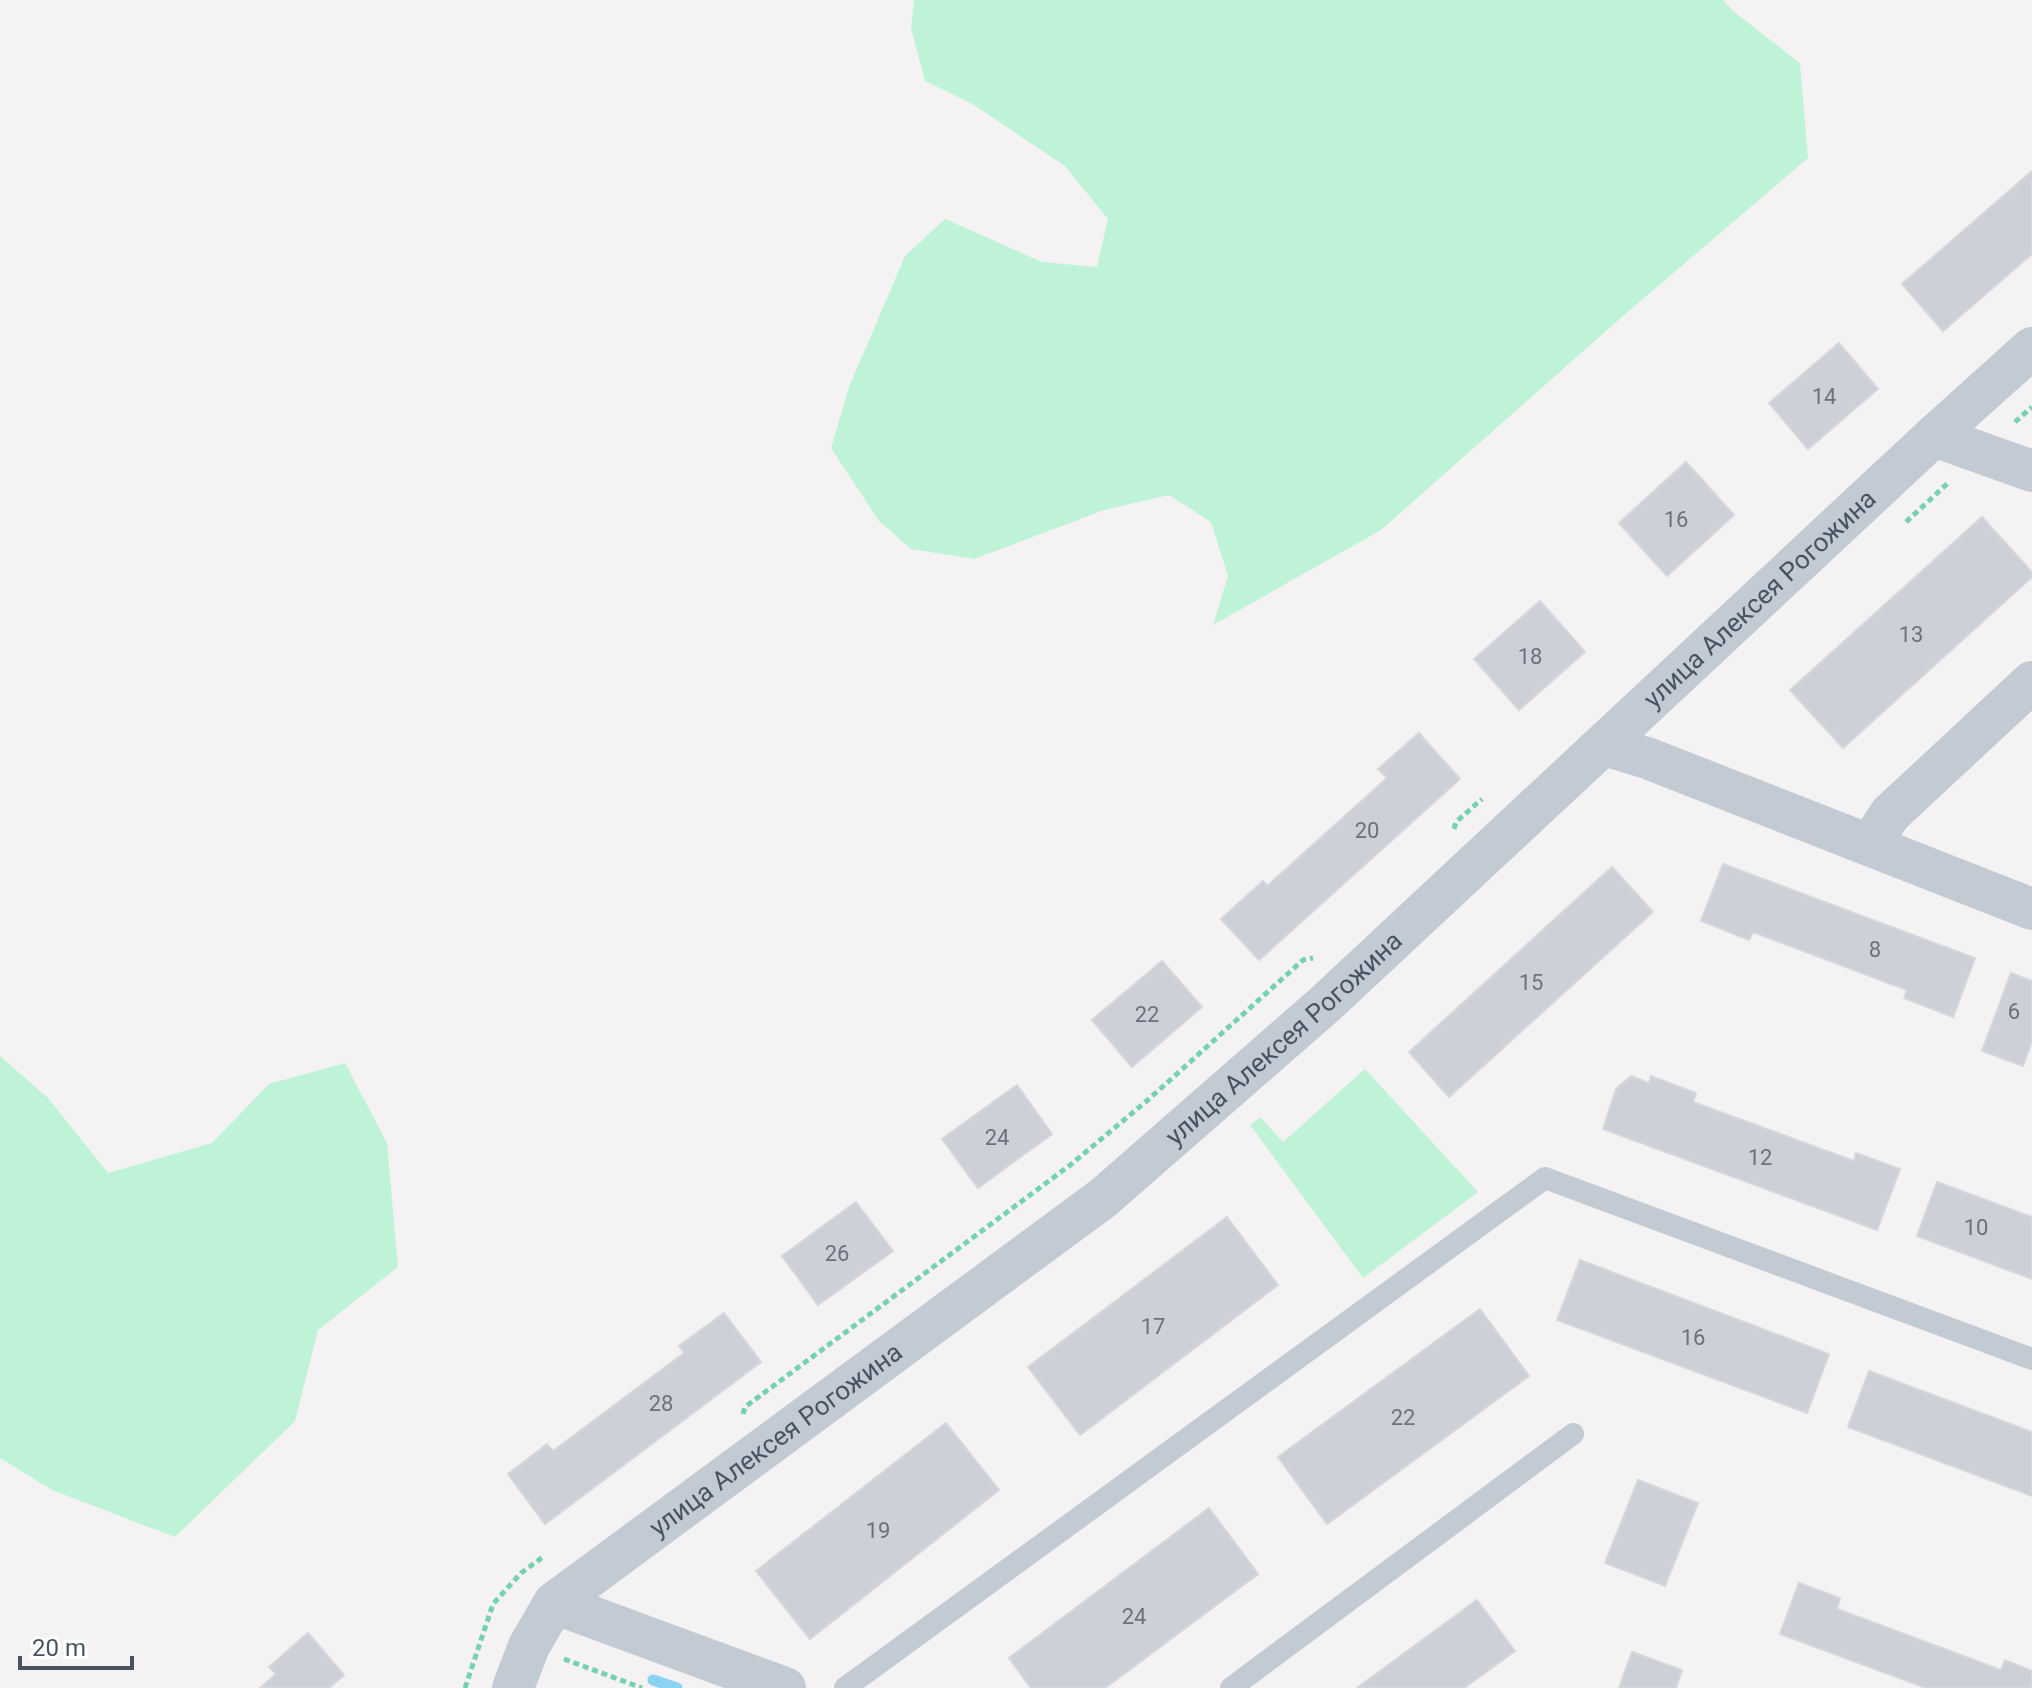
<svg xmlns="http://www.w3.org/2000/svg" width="2032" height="1688" viewBox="0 0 2032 1688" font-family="Roboto,sans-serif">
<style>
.green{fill:#bff3d8}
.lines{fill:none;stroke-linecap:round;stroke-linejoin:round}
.stream{stroke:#8ad3f2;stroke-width:11}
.building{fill:#cdd0d6;stroke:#d5d7dd;stroke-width:2}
.path{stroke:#74d3ad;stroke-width:5;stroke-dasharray:6 4;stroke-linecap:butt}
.lane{stroke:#c2cad4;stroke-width:22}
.street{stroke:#c2cad4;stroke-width:42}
.labels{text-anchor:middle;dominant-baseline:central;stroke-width:6;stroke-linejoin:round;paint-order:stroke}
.number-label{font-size:22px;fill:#69727e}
.street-label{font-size:26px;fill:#485361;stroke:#fff}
</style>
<rect width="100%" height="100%" fill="#f4f2f2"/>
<g class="green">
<polygon points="914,0 1723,0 1733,11 1800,63 1808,158 1623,316 1381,530 1213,625 1228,576 1211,522 1169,495 1104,510 974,559 911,549 879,521 831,448 849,387 905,256 945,219 1042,262 1097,267 1108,219 1065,166 974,105 925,81 911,28"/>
<polygon points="0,1056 48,1098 108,1173 212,1143 269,1084 345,1063 387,1143 398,1267 318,1330 295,1421 175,1537 52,1490 0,1458"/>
<polygon points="1365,1069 1478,1192 1363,1278 1250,1125 1260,1117 1283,1142"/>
</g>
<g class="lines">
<polyline class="stream" points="653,1680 677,1688"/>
</g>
<g class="building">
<polygon points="2032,171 2032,254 1943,331 1902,284"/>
<polygon points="1839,343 1878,389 1808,449 1769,403"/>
<polygon points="1686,462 1734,515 1667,576 1619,523"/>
<polygon points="1982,517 2032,572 2032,577 1843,748 1790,690"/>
<polygon points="1540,601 1585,652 1519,710 1474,659"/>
<polygon points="1419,733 1460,779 1259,960 1221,919 1263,881 1267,886 1387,778 1378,769"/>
<polygon points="1723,864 1975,958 1953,1017 1904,998 1907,990 1753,932 1749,940 1701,921"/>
<polygon points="1612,867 1653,912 1449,1097 1409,1052"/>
<polygon points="1162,961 1202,1007 1132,1067 1092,1020"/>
<polygon points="2011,973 2032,981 2032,1041 2023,1066 1982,1051"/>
<polygon points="1631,1076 1649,1083 1651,1076 1696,1093 1693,1102 1854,1161 1856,1153 1900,1169 1877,1230 1603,1129 1616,1089"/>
<polygon points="1017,1085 1052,1134 978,1188 942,1139"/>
<polygon points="1937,1182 2032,1217 2032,1279 1917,1236"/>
<polygon points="856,1202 893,1251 818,1305 782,1256"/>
<polygon points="1227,1217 1278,1285 1080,1435 1028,1367"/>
<polygon points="1580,1260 1829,1354 1807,1413 1557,1320"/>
<polygon points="1480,1309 1529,1376 1327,1524 1278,1457"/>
<polygon points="724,1313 761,1362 545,1524 508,1474 547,1444 553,1451 684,1353 679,1346"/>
<polygon points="1869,1371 2032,1432 2032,1496 1848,1427"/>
<polygon points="946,1423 999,1490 810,1639 756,1571"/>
<polygon points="1638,1480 1698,1503 1665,1586 1605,1563"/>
<polygon points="1209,1508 1258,1574 1105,1688 1031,1688 1009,1658"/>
<polygon points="1799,1583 1840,1598 1837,1609 2001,1670 2005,1660 2032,1671 2032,1688 1926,1688 1780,1634"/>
<polygon points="1477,1600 1515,1651 1464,1688 1357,1688"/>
<polygon points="308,1633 344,1675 329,1688 260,1688 276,1674 269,1667"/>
<polygon points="1632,1652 1682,1670 1676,1688 1619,1688"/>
</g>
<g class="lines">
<g class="path">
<polyline points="2015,422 2032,407"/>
<polyline points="1906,522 1948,483"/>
<polyline points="1454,829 1456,822 1482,799"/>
<polyline points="743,1414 745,1407 1069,1166 1149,1099 1303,960 1313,958"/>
<polyline points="564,1659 642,1688"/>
<polyline points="465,1688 493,1604 521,1573 543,1557"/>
</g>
<g class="lane">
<polyline points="845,1688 1545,1178 2032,1359"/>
<polyline points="1231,1688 1573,1434"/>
</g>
<g class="street">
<polyline points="1934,436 2032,471"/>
<polyline points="1604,745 1647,758 2032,909"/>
<polyline points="1870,845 1890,814 2032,682"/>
<polyline points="554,1603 785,1688"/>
<path id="s1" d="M 513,1688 L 529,1646 L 554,1603 L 1103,1198 L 1324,1005 L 1934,436 L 2032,348"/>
</g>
</g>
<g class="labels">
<g class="number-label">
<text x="1824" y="396">14</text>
<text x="1676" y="519">16</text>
<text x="1911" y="634">13</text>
<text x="1530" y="656">18</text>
<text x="1367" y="830">20</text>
<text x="1875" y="949">8</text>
<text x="1531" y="982">15</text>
<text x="2014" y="1011">6</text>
<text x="1147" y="1014">22</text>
<text x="997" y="1137">24</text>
<text x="1760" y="1157">12</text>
<text x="1976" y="1227">10</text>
<text x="837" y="1253">26</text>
<text x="1153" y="1326">17</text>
<text x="1693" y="1337">16</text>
<text x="661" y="1403">28</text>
<text x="1403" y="1417">22</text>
<text x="878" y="1530">19</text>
<text x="1134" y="1616">24</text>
</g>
<g class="street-label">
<text stroke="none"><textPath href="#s1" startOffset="1666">улица Алексея Рогожина</textPath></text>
<text stroke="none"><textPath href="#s1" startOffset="1018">улица Алексея Рогожина</textPath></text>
<text stroke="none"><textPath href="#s1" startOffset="370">улица Алексея Рогожина</textPath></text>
</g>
</g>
<path d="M20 1656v12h112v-12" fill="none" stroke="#485361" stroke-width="4"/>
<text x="32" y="1656" font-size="24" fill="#485361" stroke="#ffffff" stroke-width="6" paint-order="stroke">20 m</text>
</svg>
